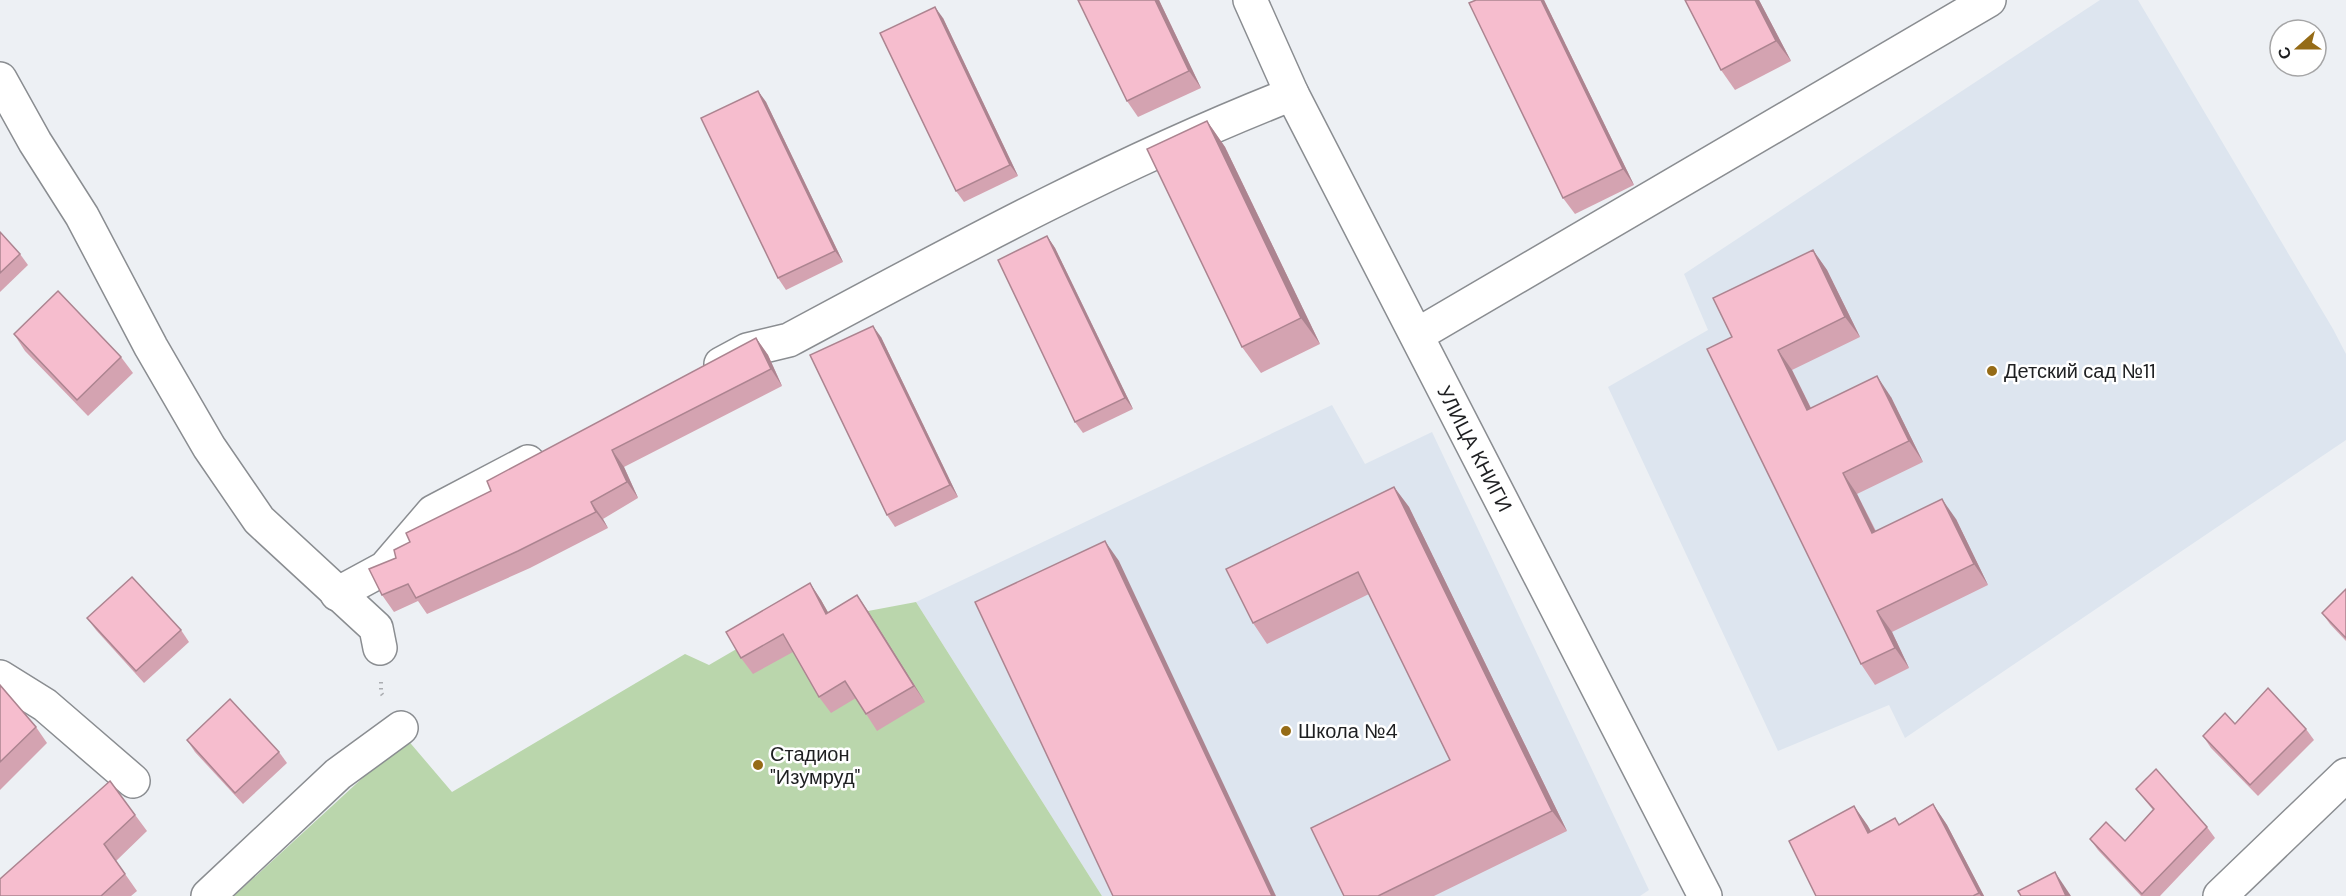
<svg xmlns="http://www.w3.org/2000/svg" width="2346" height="896" viewBox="0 0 2346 896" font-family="'DM Sans',sans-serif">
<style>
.built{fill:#dde5ef}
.green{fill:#bad6ac}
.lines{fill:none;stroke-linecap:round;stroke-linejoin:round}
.minor-casing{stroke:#8a8d91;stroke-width:36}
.path{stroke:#abadb1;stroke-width:4;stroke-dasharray:1.5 4.5;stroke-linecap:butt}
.minor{stroke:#fff;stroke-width:33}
.wall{fill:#d4a3b1}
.shaded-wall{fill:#ac8490}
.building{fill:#f6bdce;stroke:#ac8490;stroke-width:1.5}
.poi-dot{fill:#956b16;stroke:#fff;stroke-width:2}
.labels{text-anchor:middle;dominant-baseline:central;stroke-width:5;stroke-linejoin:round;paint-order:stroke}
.poi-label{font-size:20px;fill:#1e1f21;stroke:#fff;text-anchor:start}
.street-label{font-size:20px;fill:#1e1f21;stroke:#fff}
</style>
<rect width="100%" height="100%" fill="#edf0f4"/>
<g class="built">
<polygon points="2100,0 2138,0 2333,329 2346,354 2346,440 1905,738 1889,705 1778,751 1608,387 1708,330 1684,274"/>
<polygon points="1332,405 1365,464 1432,432 1649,890 1640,896 1102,896 916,602"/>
</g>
<polygon class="green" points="821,600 838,630 868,611 916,602 1102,896 234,896 406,738 452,792 685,654 709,665"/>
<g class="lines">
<defs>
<g id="minor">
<path id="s1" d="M 1250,0 L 1292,94 L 1705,896"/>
<polyline points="0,79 35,142 82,216 151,347 209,447 259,520 376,628 380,648"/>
<polyline points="1417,335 1989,0"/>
<path d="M 721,364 L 747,350 L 789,340 C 953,252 1118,162 1292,94"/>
<polyline points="337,594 385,568 433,512 528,462"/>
<polyline points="0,677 45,705 133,781"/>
<polyline points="208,896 338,774 401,728"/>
<polyline points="2220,896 2346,775"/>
</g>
</defs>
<use href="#minor" class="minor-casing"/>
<polyline class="path" points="381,682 381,693 384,697"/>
<use href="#minor" class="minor"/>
</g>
<g class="wall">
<polygon points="1159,0 1201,88 1138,117 1127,101"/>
<polygon points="1476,0 1544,0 1634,185 1575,214 1563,198"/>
<polygon points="1759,0 1791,61 1735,90 1721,70"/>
<polygon points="943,18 1018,176 964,202 956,191"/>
<polygon points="758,91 766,102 843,262 786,290 778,278"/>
<polygon points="1207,121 1225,147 1320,344 1261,373 1242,347"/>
<polygon points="0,232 20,254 28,265 0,292"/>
<polygon points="1047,236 1055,248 1133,409 1083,433 1075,422"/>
<polygon points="1813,250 1827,270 1860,337 1792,370 1811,408 1891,397 1923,462 1857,494 1876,531 1956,519 1988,585 1892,632 1909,668 1875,685 1861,664 1732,337"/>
<polygon points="14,334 121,357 133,373 88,416 25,351"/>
<polygon points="881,337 958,497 895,527 887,515"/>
<polygon points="756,338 768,355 782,386 624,467 638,498 603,519 608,528 530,568 427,614 418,601 394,612 382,595 396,558 410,542 491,491"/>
<polygon points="1394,487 1409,507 1567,831 1434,896 1344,896 1450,760 1369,594 1267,644 1253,623"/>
<polygon points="810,583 821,600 828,613 868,611 925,702 877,731 856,698 831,713 819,697 793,652 753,674 741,658"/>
<polygon points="2346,589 2346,641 2330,624 2322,613"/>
<polygon points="87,618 181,630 189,642 144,683 96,630"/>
<polygon points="0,685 36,727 47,743 0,790"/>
<polygon points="2235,724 2306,729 2314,740 2258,796 2211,748 2203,736"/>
<polygon points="187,740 279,752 287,763 243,804 195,752"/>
<polygon points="110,781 147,831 116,861 137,891 131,896 0,896"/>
<polygon points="2136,789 2207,827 2215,838 2160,896 2141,896 2098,850 2090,839 2125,841 2153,810"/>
<polygon points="1933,804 1947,825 1984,896 1816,896 1854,806 1871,831 1899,824"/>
</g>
<g class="shaded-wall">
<polygon points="1155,0 1159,0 1201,88 1189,71"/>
<polygon points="1541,0 1544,0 1634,185 1623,169"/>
<polygon points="1755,0 1759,0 1791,61 1776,41"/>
<polygon points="935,7 943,18 1018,176 1010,165"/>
<polygon points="758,91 766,102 843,262 835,251"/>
<polygon points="1207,121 1225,147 1320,344 1301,318"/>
<polygon points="1047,236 1055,248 1133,409 1125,398"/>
<polygon points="1813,250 1827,270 1860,337 1845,317"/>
<polygon points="873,326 881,337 958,497 950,485"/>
<polygon points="756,338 768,355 782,386 771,369"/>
<polygon points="1778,350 1792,370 1822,431 1807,410"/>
<polygon points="1877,376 1891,397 1923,462 1909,441"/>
<polygon points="612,450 624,467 638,498 627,482"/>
<polygon points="1843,473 1857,494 1886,553 1872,533"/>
<polygon points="1394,487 1409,507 1567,831 1552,811"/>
<polygon points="1942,499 1956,519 1988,585 1974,564"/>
<polygon points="591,502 603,519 608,528 596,512"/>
<polygon points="1105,541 1119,561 1276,896 1272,896"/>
<polygon points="810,583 821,600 838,630 826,614"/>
<polygon points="857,595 868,611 925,702 914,686"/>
<polygon points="1877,611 1892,632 1909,668 1895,648"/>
<polygon points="1933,804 1947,825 1984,896 1981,896 1979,893"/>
<polygon points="1854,806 1868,826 1882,853 1868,833"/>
<polygon points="2055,872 2071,896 2066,896"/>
</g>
<g class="building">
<polygon points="1078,0 1155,0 1189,71 1127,101"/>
<polygon points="1476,0 1541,0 1623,169 1563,198 1469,3"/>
<polygon points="1685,0 1755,0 1776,41 1721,70"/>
<polygon points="935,7 1010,165 956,191 880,33"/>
<polygon points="758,91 835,251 778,278 701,118"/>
<polygon points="1207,121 1301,318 1242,347 1147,149"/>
<polygon points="0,232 20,254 0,273"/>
<polygon points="1047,236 1125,398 1075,422 998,260"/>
<polygon points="1813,250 1845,317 1778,350 1807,410 1877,376 1909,441 1843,473 1872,533 1942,499 1974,564 1877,611 1895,648 1861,664 1707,349 1732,337 1713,298"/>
<polygon points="58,291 121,357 77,400 14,334"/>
<polygon points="873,326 950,485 887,515 810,355"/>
<polygon points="756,338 771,369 612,450 627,482 591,502 596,512 518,551 416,598 408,584 382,595 369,569 396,558 394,550 410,542 406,533 491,491 487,481"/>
<polygon points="1394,487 1552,811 1378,896 1344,896 1311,828 1450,760 1358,572 1253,623 1226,569"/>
<polygon points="1105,541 1272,896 1113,896 975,602"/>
<polygon points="132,577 181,630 136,671 87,618"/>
<polygon points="810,583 826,614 857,595 914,686 866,714 845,681 819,697 783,634 741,658 726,632"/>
<polygon points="2346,589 2346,638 2322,613"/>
<polygon points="0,685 36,727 0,762"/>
<polygon points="2268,688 2306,729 2250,785 2203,736 2225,713 2235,724"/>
<polygon points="230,699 279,752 235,793 187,740"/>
<polygon points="2156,769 2207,827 2142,894 2090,839 2106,822 2125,841 2154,809 2136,789"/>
<polygon points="110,781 135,815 104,844 125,874 101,896 0,896 0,879"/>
<polygon points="1933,804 1979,893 1973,896 1816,896 1789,841 1854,806 1868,833 1895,818 1899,825"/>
<polygon points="2055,872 2066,896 2021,896 2018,891"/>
</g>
<g class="poi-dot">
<circle cx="1992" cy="371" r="6"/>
<circle cx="1286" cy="731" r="6"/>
<circle cx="758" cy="765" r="6"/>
</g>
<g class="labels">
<g class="poi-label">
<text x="2004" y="371">Детский сад №11</text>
<text x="1298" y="731">Школа №4</text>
<text x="770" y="754">Стадион<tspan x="770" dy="23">"Изумруд"</tspan></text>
</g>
<g class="street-label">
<text stroke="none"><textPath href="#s1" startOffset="502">УЛИЦА КНИГИ</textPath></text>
</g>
</g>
<g transform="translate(2298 48) rotate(249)"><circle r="28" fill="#ffffff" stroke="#a5a5a6" stroke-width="1.5"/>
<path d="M0-4.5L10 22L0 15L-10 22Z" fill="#956b16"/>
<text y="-9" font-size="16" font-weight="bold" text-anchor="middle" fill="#1e1f21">С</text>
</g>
</svg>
